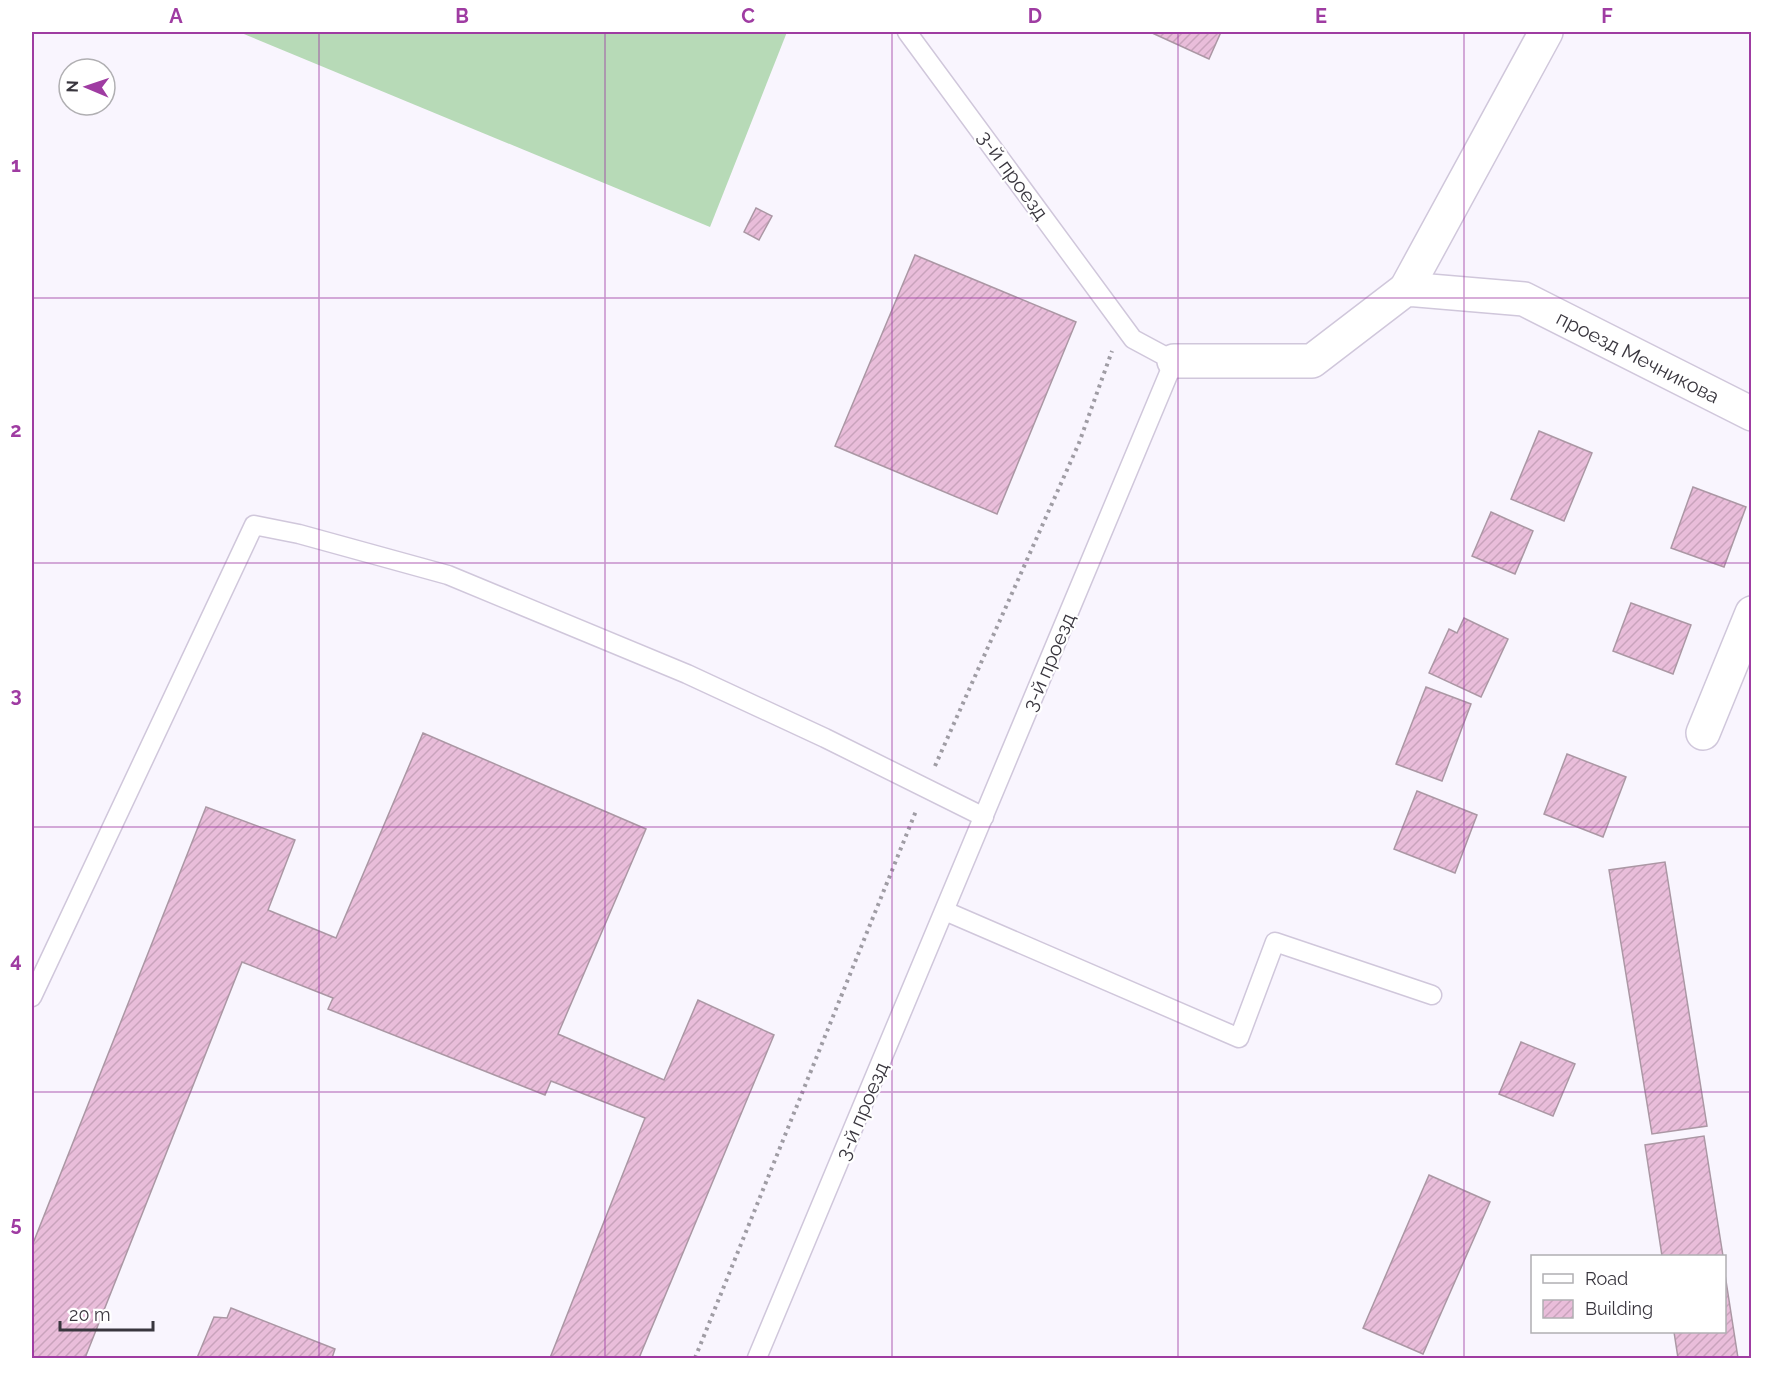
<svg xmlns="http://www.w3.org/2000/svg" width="1783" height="1390" viewBox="0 0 1783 1390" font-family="Raleway,sans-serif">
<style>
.garden{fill:#b7dab7}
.building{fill:url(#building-hatch);stroke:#ab97a4;stroke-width:1.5}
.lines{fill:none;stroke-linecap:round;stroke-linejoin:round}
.lane-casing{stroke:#d0c7db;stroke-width:21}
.street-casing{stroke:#d0c7db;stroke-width:36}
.path{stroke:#9f9ca4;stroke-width:4;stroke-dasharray:3 4.5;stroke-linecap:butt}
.lane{stroke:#fff;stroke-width:18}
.street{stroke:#fff;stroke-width:33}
.grid{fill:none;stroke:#9f3ca2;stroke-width:1.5;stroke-opacity:0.55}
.labels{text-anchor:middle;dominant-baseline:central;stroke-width:4.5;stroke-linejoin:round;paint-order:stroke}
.street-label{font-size:20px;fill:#39363e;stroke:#fff}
.neatline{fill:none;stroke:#9f3ca2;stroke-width:2}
.grid-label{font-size:20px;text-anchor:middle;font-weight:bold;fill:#9f3ca2}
</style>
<defs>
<pattern id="building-hatch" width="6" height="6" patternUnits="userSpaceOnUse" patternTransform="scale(1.5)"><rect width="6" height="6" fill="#e9bdda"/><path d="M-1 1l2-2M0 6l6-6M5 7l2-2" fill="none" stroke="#c9a3bc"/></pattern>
</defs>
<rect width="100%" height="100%" fill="#f9f5fe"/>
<polygon class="garden" points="239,32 787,32 710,227"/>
<g class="building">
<polygon points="1150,32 1221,32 1209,59"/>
<polygon points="756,208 772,216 759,240 744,232"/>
<polygon points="915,255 1076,322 997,514 835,446"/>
<polygon points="1539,431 1592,453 1564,521 1511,499"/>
<polygon points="1693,487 1746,507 1724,567 1671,548"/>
<polygon points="1491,512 1533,531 1515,574 1472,556"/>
<polygon points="1631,603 1691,625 1673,674 1613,651"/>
<polygon points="1464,618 1508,639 1481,697 1429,673 1449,629 1457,633"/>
<polygon points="1426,687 1471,704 1442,781 1396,764"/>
<polygon points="423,733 646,829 558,1034 664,1080 698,1000 774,1035 639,1358 550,1358 645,1118 551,1081 545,1095 328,1009 333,998 242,962 85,1358 32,1358 32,1246 206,807 295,840 268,910 336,938"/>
<polygon points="1567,754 1626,777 1603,837 1544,814"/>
<polygon points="1417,791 1477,815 1455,873 1394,849"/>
<polygon points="1665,862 1707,1126 1652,1134 1609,870"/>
<polygon points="1521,1042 1575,1064 1553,1116 1499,1094"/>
<polygon points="1704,1136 1723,1256 1662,1256 1645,1145"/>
<polygon points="1429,1175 1490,1202 1423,1354 1363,1328"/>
<polygon points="1724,1268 1738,1358 1678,1358 1674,1332 1724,1332"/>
<polygon points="231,1308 335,1349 332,1358 197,1358 214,1317 227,1318"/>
</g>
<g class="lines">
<defs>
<g id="lane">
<polyline points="945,911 1239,1038 1275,942 1432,995"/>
<polyline points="32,997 254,525 299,534 448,575 687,674 825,738 984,817"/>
<polyline points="757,1358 1174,361 1133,339 907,32"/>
</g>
<g id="street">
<polyline points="1406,289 1546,32"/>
<polyline points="1174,361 1312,361 1406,289 1524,299 1752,414"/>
<polyline points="1703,733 1752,613"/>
</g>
</defs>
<use href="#lane" class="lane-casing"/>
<use href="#street" class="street-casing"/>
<g class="path">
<polyline points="935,766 1079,443 1112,351"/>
<polyline points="695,1358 916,811"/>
</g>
<use href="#lane" class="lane"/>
<use href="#street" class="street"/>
</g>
<path class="grid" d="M 319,32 L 319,1358M 605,32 L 605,1358M 892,32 L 892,1358M 1178,32 L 1178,1358M 1464,32 L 1464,1358M 32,298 L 1752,298M 32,563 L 1752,563M 32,827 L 1752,827M 32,1092 L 1752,1092"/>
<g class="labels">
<g class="street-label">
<text transform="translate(1013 175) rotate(54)">3-й проезд</text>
<text transform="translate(1638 357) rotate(27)">проезд Мечникова</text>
<text transform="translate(1049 662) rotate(-67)">3-й проезд</text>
<text transform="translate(862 1111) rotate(-67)">3-й проезд</text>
</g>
</g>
<rect width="1783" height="1390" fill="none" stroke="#ffffff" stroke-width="66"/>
<rect x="1531" y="1255" width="195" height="78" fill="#ffffff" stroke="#b0afb2" stroke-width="1.5"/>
<rect x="1543" y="1274" width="30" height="9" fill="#ffffff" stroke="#b0afb2" stroke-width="1.5"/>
<text x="1585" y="1285" font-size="18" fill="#39363e">Road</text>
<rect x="1543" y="1300" width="30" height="18" fill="url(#building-hatch)" stroke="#b0afb2" stroke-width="1.5"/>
<text x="1585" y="1315" font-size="18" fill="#39363e">Building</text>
<g transform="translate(87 87) rotate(272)"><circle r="28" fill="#ffffff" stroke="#b0afb2" stroke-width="1.5"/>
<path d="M0-4.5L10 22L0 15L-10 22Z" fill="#9f3ca2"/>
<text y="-9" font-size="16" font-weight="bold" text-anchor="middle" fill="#39363e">N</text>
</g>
<path d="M60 1321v9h93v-9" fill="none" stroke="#39363e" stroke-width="3"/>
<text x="69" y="1321" font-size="18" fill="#39363e" stroke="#ffffff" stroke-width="4.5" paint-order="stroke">20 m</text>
<rect x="33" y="33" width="1717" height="1324" class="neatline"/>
<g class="grid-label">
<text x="176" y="23">A</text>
<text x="462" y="23">B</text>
<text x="748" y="23">C</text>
<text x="1035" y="23">D</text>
<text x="1321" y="23">E</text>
<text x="1607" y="23">F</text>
<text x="16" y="172">1</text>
<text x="16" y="437">2</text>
<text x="16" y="702">3</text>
<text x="16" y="967">4</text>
<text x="16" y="1231">5</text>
</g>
</svg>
